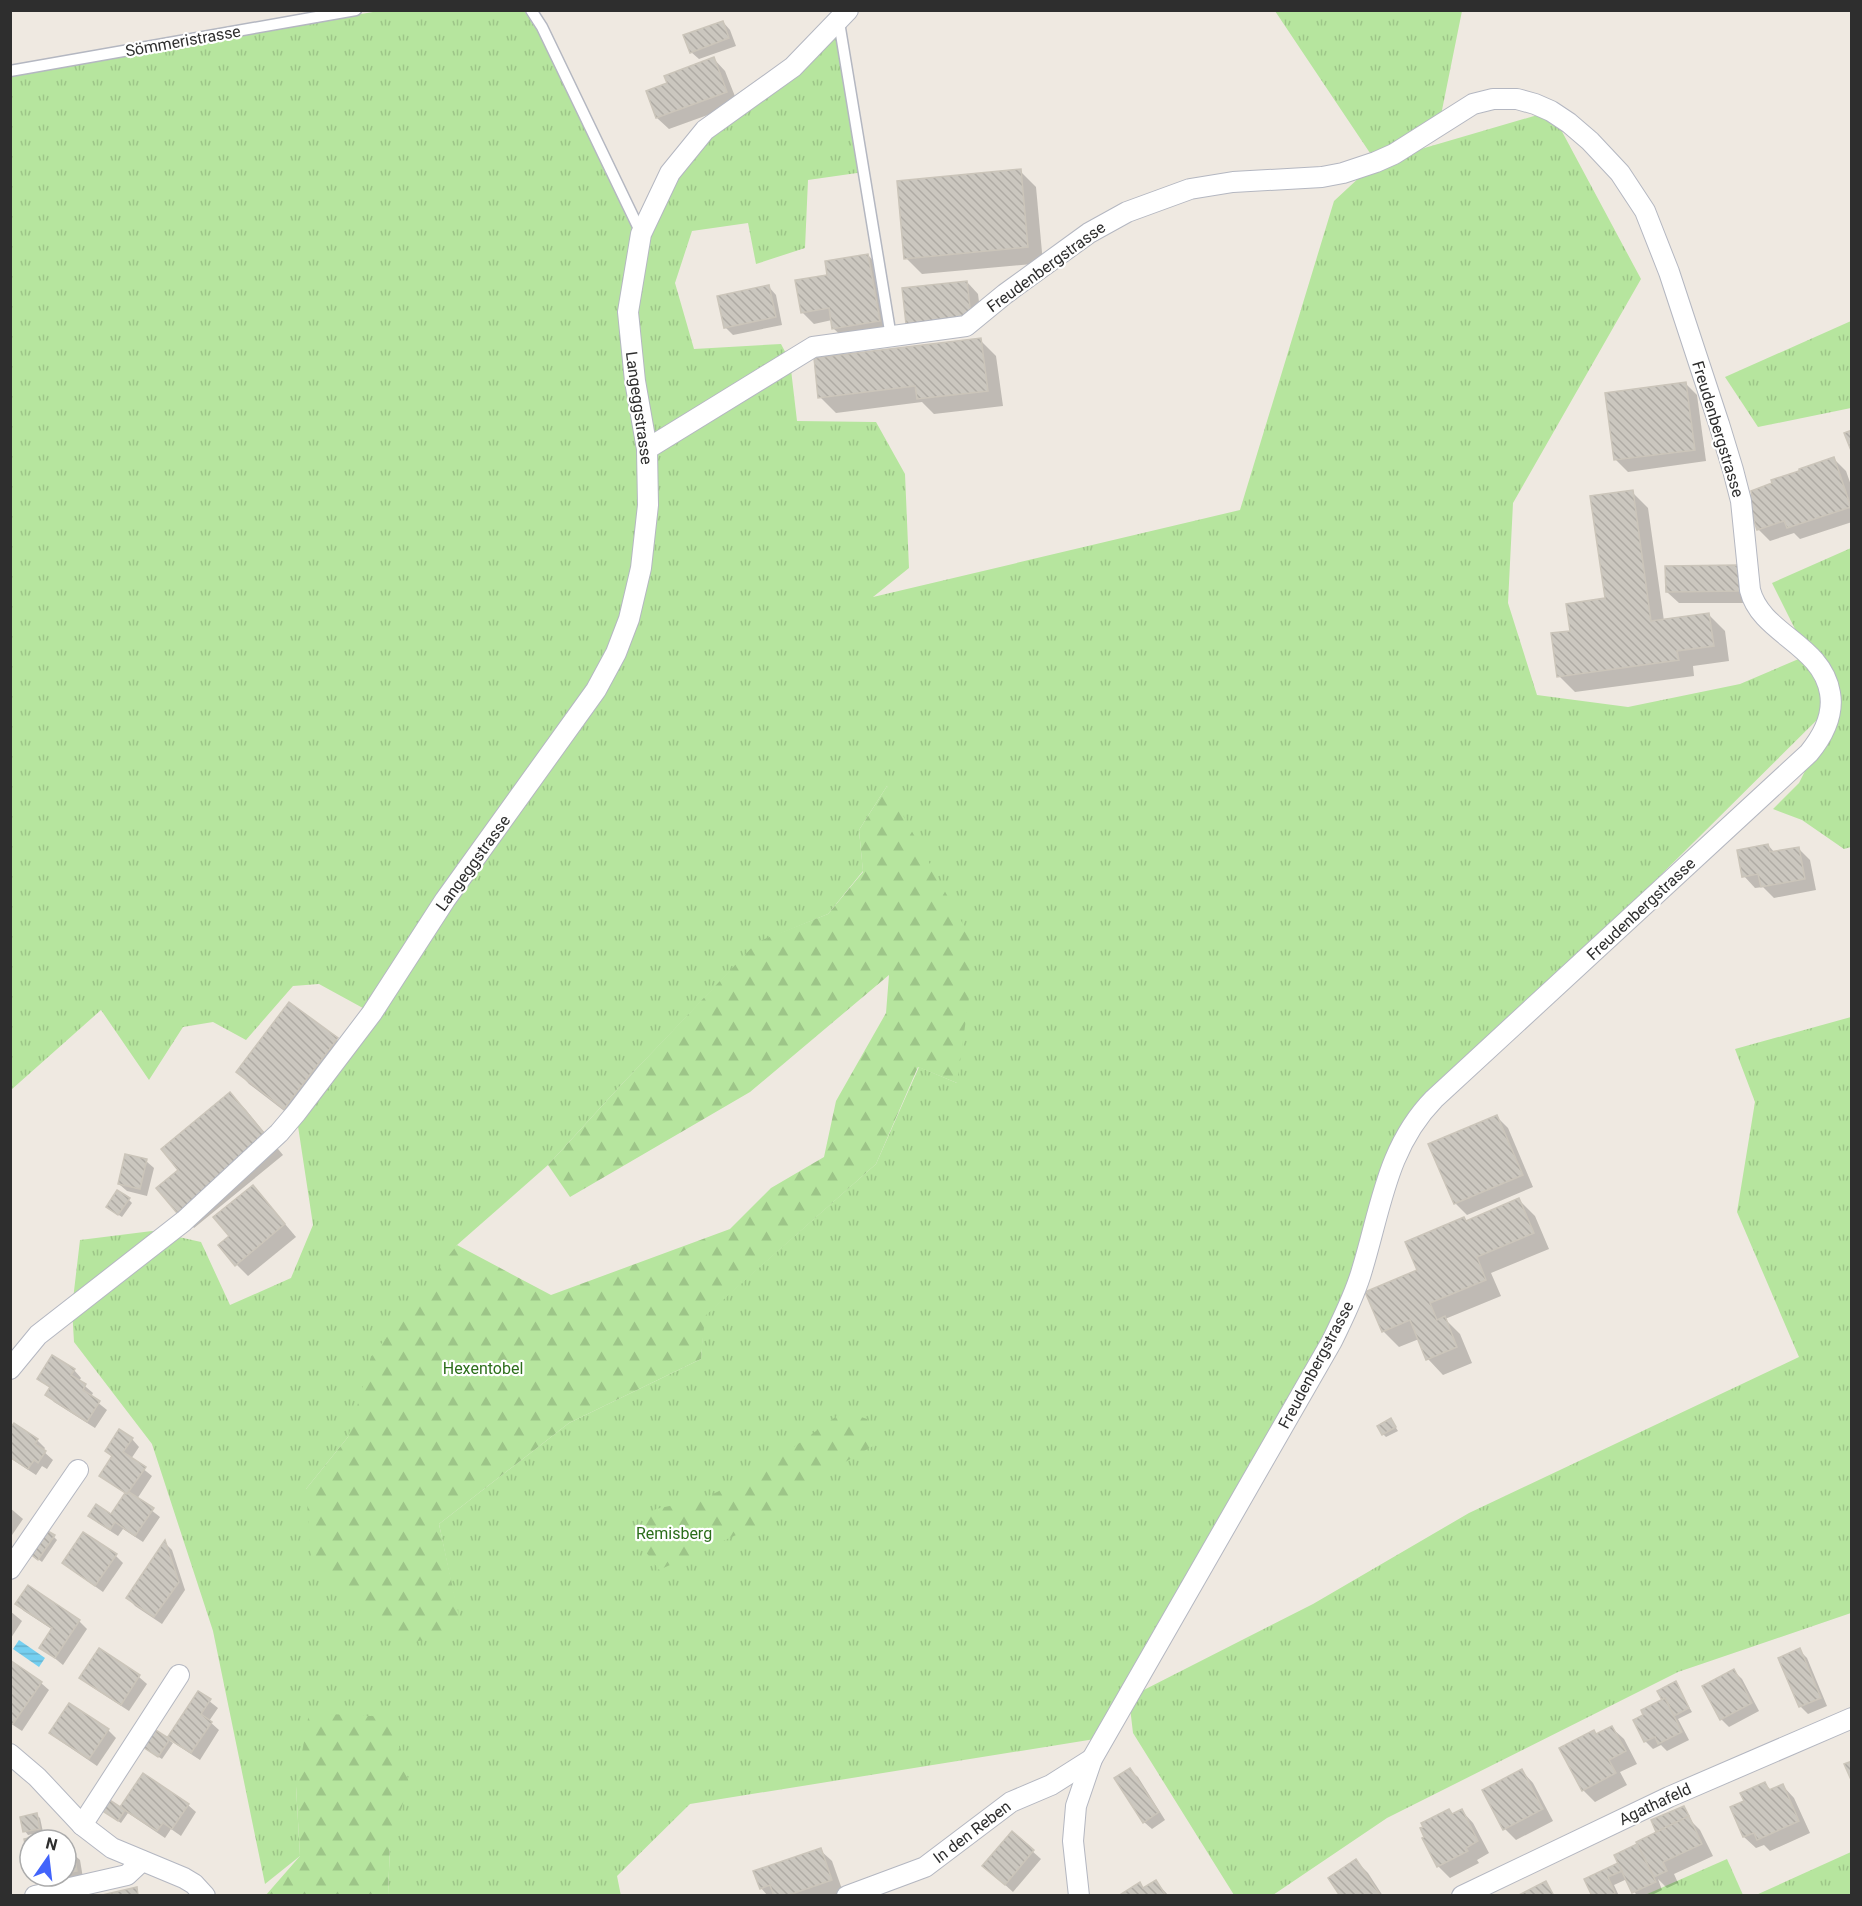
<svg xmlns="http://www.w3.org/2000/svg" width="1862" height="1906" viewBox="0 0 1862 1906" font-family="Roboto,sans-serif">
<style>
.grass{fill:url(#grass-tufts);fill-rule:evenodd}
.forest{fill:url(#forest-firs)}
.water{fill:url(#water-rules)}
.shadow{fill:#0003}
.building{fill:url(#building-back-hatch);stroke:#cbc5ba;stroke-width:1.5}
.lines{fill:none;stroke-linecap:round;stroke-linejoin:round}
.lane-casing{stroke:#b4b7c1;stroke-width:13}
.street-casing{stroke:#b4b7c1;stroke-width:22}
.lane{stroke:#fff;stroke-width:10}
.street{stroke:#fff;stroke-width:20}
.labels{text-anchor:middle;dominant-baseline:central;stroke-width:4.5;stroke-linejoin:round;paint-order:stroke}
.street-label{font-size:16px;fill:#2e2e2e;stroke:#fff}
.park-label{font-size:16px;fill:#2c6e1b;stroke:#fff}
</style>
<defs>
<pattern id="grass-tufts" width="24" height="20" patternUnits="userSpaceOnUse" patternTransform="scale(1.5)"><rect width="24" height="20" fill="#b6e59e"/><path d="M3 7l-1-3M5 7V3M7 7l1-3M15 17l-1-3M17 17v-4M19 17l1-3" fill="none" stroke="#9dc588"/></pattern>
<pattern id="forest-firs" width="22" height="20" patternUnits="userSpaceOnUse" patternTransform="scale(1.5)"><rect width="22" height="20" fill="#b6e59e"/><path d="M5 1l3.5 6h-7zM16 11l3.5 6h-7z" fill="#9dc588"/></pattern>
<pattern id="water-rules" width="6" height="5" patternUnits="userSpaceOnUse" patternTransform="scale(1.5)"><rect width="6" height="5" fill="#75cff0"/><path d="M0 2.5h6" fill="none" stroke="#66b2ce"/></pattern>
<pattern id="building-back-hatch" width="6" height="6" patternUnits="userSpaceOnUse" patternTransform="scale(1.5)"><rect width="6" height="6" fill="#cbc7bf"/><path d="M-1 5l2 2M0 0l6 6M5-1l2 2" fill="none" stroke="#afaba4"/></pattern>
</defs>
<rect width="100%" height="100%" fill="#efe9e1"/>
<g class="grass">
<path d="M 379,11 L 524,11 L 537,30 L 641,233 L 670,173 L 839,22 L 864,172 L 808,180 L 805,248 L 756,264 L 748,223 L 692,231 L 675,283 L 694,349 L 781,344 L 790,361 L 797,421 L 876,422 L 905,474 L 909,568 L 873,597 L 1240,510 L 1334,201 L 1376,162 L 1275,11 L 1462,11 L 1439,125 L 1380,161 L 1551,111 L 1641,279 L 1513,503 L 1508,603 L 1537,695 L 1628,707 L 1740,684 L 1808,655 L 1772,583 L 1851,548 L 1851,847 L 1844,849 L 1802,820 L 1773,809 L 1799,783 L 1824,733 L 1830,707 L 1421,1113 L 1355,1290 L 1130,1697 L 1313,1604 L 1469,1513 L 1799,1357 L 1737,1212 L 1755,1102 L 1735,1049 L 1851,1017 L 1851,1613 L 1678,1672 L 1387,1818 L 1273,1895 L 1234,1895 L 1133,1733 L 1129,1699 L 1101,1738 L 690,1804 L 617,1876 L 621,1896 L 388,1895 L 390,1846 L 296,1786 L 300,1856 L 265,1884 L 213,1631 L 152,1444 L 74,1342 L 72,1308 L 80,1240 L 152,1231 L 201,1242 L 230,1305 L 291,1278 L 313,1225 L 296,1113 L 372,1013 L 319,984 L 293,986 L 246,1040 L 213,1022 L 183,1027 L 149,1080 L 101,1010 L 11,1090 L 11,72 ZM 887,786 L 957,1083 L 919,1067 L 876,1164 L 704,1316 L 701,1359 L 569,1423 L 439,1524 L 461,1630 L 306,1489 L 348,1437 L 457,1245 L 548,1165 L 622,1084 L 757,943 L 828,914 L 863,871 L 859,830 Z"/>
<polygon points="1851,321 1851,408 1758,427 1725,377"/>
<polygon points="1851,1852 1851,1895 1756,1895"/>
<polygon points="1727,1859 1743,1895 1645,1895"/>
</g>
<g class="forest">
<polygon points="887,786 976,948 957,1083 918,1067 876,1164 705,1316 701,1359 569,1423 439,1524 462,1630 407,1644 311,1557 306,1489 348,1437 372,1356 457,1245 551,1295 730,1229 771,1188 824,1157 836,1101 886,1013 889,975 750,1092 570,1197 548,1165 622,1084 757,942 828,914 863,872 859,830"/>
<polygon points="844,1411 867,1419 873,1446 800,1488 789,1511 659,1570 643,1548 645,1518 656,1509 705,1498 763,1469"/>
<polygon points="309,1713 391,1717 409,1783 390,1846 388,1895 266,1895 300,1856 296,1786"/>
</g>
<polygon class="water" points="19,1640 45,1658 39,1667 13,1649"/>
<g class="shadow">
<polygon points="723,22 730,30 736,46 699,59 691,52"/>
<polygon points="714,59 725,71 738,104 669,129 657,118 648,92 669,84"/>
<polygon points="1020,171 1036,187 1043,263 922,274 906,258"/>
<polygon points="868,255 879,267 891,332 846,340 834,329 832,320 814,324 802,312 829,276"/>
<polygon points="967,282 978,294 982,327 919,335 908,323"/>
<polygon points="769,287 776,295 782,325 733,335 725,327"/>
<polygon points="980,340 996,356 1003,406 934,414 922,402 836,413 820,397"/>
<polygon points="1685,383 1697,395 1706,461 1628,472 1616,460"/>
<polygon points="1834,459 1846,471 1852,488 1852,522 1800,539 1794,533 1770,541 1758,529"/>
<polygon points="1632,492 1648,508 1664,621 1709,615 1725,631 1729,661 1693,666 1694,676 1575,692 1559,676 1572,632 1607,600"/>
<polygon points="1739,566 1752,603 1679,603 1667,592"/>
<polygon points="1768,845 1775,853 1798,848 1810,860 1816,890 1774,898 1763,887 1755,888 1744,876"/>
<polygon points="337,1040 348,1051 296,1120 249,1084 238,1072"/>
<polygon points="230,1094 246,1110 283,1155 194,1228 158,1188 180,1170"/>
<polygon points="1496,1116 1508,1128 1533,1187 1467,1215 1455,1203"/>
<polygon points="146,1161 154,1168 147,1196 127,1191 119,1184"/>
<polygon points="264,1199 296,1237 248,1276 236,1264 231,1236"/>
<polygon points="129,1200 132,1203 122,1217 111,1210"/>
<polygon points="1519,1200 1535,1216 1549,1249 1491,1273 1501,1296 1445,1319 1460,1334 1472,1363 1443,1375 1428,1359 1419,1339 1399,1347 1383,1331 1419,1271 1466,1222"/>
<polygon points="74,1370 81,1378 79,1381 93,1393 91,1397 107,1410 95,1428 54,1402 47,1394 50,1388 39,1378"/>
<polygon points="1391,1420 1398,1431 1386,1437 1383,1434"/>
<polygon points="10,1430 37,1440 45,1448 43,1451 53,1460 47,1469 42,1466 36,1475 10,1458"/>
<polygon points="132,1439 139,1447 131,1459 152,1476 137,1499 160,1517 143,1542 123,1529 118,1536 98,1523 90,1515 111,1516 126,1494 101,1475 113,1457 107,1451"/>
<polygon points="10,1508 23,1519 10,1538"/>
<polygon points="54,1537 57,1540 42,1562 34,1556"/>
<polygon points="165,1543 172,1550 185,1590 162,1624 135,1606 128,1598"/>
<polygon points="116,1556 123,1563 103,1592 72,1570 64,1563"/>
<polygon points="28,1587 79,1621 87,1629 63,1665 41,1647 53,1630 24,1611 17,1604"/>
<polygon points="10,1611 22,1621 11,1638 10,1638"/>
<polygon points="99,1650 139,1677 147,1684 129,1711 89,1685 81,1677"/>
<polygon points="1799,1650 1807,1658 1827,1706 1808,1714 1800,1706"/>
<polygon points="10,1662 41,1683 49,1690 22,1731 10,1723"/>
<polygon points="1734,1671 1742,1679 1759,1711 1729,1727 1721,1719"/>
<polygon points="1675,1683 1692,1712 1678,1719 1689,1740 1667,1751 1661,1745 1653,1749 1645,1741 1664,1701 1659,1691"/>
<polygon points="199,1693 218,1708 209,1721 219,1730 200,1760 177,1745 169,1737"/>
<polygon points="70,1705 108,1730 116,1738 97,1766 59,1740 51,1733"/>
<polygon points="1612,1728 1624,1739 1637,1764 1620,1772 1627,1785 1595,1802 1583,1790 1597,1736"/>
<polygon points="155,1731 173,1743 162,1759 148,1750"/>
<polygon points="1130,1770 1138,1777 1165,1820 1152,1829 1144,1822"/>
<polygon points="1522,1771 1533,1783 1553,1821 1516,1840 1505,1829"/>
<polygon points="1765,1784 1772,1791 1783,1786 1794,1798 1810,1833 1770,1851 1764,1845 1756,1848 1744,1837 1732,1808 1746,1802"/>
<polygon points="188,1805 196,1812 181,1836 171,1829 165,1838 128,1813 121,1823 106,1813 121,1809"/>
<polygon points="1684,1808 1692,1822 1700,1830 1713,1856 1674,1874 1678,1883 1667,1888 1658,1879 1662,1890 1650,1896 1637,1896 1627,1879 1614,1885 1619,1896 1593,1896 1586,1880 1620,1864 1637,1846 1642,1850 1658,1833 1657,1831"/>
<polygon points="1449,1810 1454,1815 1462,1811 1473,1823 1489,1853 1477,1860 1479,1863 1450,1878 1438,1866"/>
<polygon points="36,1815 40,1818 43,1832 28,1835 25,1831"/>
<polygon points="1012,1833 1041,1859 1013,1892 992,1873"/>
<polygon points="820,1850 832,1861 843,1892 832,1896 768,1896 761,1888"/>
<polygon points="72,1853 80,1860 83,1878 42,1887 34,1879 34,1876 66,1876 66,1854"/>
<polygon points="1356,1861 1368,1873 1383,1896 1342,1896"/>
<polygon points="1156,1882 1169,1896 1121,1896 1140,1884 1145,1889"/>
</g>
<g class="building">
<polygon points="723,21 729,38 690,53 683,35"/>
<polygon points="714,57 727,92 656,118 646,91 667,83 664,76"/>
<polygon points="1021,169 1028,247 904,259 897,181"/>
<polygon points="868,254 880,321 832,329 829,308 801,313 795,280 827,275 825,261"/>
<polygon points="967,281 971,316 906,324 902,288"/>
<polygon points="769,285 776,317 724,328 717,296"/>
<polygon points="981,338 988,391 917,399 915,386 818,398 814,358"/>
<polygon points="1686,382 1695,450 1614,460 1605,393"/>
<polygon points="1852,430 1852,453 1844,433"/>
<polygon points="1834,457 1851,507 1787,528 1784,521 1757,530 1746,496 1752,495 1751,491 1772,483 1771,480 1799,471 1799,469"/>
<polygon points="1633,490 1651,621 1709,613 1714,646 1677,651 1679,660 1557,677 1551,633 1570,631 1566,604 1605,598 1590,496"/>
<polygon points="1740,565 1740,591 1666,592 1665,566"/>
<polygon points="1768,844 1770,852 1799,847 1805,879 1761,887 1758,874 1742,877 1737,850"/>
<polygon points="289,1002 338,1038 284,1109 236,1072"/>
<polygon points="230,1092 268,1138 177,1213 156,1188 178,1170 161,1149"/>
<polygon points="1497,1115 1523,1175 1454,1204 1428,1144"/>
<polygon points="125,1154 147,1159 140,1189 118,1184"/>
<polygon points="253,1185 285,1224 235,1266 218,1245 229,1236 213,1217"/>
<polygon points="117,1190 130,1198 118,1215 106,1207"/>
<polygon points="1519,1198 1534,1233 1477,1257 1486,1280 1430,1303 1437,1320 1445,1316 1457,1347 1426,1360 1410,1320 1382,1332 1365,1292 1417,1270 1405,1242 1464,1217 1466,1221"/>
<polygon points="52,1355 75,1369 71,1375 86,1384 83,1390 100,1401 87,1422 45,1395 50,1387 37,1379"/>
<polygon points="1391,1418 1396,1427 1382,1435 1377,1426"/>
<polygon points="14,1423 38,1439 35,1444 46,1451 38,1463 34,1460 28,1469 10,1457 10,1428"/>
<polygon points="119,1429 133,1438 123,1452 146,1467 127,1494 99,1476 112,1456 105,1451"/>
<polygon points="129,1492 154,1508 135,1536 115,1522 110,1530 88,1516 96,1504 111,1514 125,1493 127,1494"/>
<polygon points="44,1529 55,1535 38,1560 29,1553"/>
<polygon points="83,1532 117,1554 95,1586 62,1563"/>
<polygon points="165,1540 179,1582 154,1617 126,1598"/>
<polygon points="28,1585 80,1620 55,1658 39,1648 52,1628 15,1604"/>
<polygon points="99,1648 140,1675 121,1705 79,1678"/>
<polygon points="1800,1648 1821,1698 1799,1707 1778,1658"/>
<polygon points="10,1660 42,1682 13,1724 10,1722"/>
<polygon points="1734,1669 1752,1703 1720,1720 1702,1686"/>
<polygon points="1676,1681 1689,1708 1674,1716 1665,1698 1662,1700 1657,1691"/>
<polygon points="198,1691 211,1699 201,1714 212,1722 191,1753 167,1738"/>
<polygon points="1665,1698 1682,1732 1658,1744 1655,1737 1644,1742 1633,1720 1643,1715 1641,1710"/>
<polygon points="69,1703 109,1729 89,1759 49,1733"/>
<polygon points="1612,1726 1626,1751 1609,1760 1616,1773 1582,1791 1559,1748 1594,1730 1596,1734"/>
<polygon points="154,1729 170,1739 158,1757 143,1747"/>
<polygon points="1852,1761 1852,1782 1844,1764"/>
<polygon points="1130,1768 1159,1812 1143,1823 1114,1778"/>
<polygon points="1522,1769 1543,1809 1503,1830 1482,1790"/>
<polygon points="143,1773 189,1804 172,1829 163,1823 157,1831 120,1807"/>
<polygon points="1765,1782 1769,1790 1783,1784 1799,1821 1757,1840 1754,1833 1743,1837 1730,1807 1744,1801 1740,1793"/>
<polygon points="108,1799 125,1810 118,1821 101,1810"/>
<polygon points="1684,1806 1689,1816 1656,1832 1651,1820"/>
<polygon points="1449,1809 1452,1814 1462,1809 1478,1841 1466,1848 1468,1851 1437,1867 1422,1838 1424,1837 1420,1828 1423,1827 1421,1823"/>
<polygon points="37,1813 40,1829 23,1832 20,1817"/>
<polygon points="1689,1816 1702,1844 1663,1862 1667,1871 1654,1877 1636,1842"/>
<polygon points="1012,1831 1034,1850 1005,1885 982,1866"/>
<polygon points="55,1832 57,1840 30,1840 30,1866 24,1839"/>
<polygon points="1637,1844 1656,1882 1632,1893 1614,1855"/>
<polygon points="821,1848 832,1880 786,1896 774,1896 770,1885 760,1889 753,1871"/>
<polygon points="73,1851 77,1871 66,1873 66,1852"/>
<polygon points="1356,1859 1381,1896 1340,1896 1328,1878"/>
<polygon points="1618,1863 1622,1871 1608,1877 1615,1893 1610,1896 1592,1896 1584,1879"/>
<polygon points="1156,1880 1166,1896 1118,1896 1140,1882 1143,1888"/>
<polygon points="1546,1881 1554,1896 1517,1896"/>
<polygon points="137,1887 138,1896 98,1896"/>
</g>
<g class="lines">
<defs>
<g id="lane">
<polyline points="531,10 542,27 641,233"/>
<polyline points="839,22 891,337"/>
<polyline points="10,71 356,10"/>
</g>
<g id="street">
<path d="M 647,449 L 813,347 L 966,326 L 1005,294 L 1089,233 L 1127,212 L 1190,189 L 1233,182 L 1322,177 L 1343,173 L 1376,162 L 1394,154 L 1473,104 L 1493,99 L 1517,99 L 1535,104 L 1551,111 L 1569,123 L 1590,141 L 1620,173 L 1645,211 L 1669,272 L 1719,424 L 1733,470 L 1741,501 L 1750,590 C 1761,634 1822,644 1830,693 C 1834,716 1823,736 1809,753 L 1434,1099 C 1387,1147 1381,1208 1362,1270 C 1355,1295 1343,1318 1332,1341 L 1092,1759 L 1076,1806 L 1073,1841 L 1079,1896"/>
<polyline points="10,1369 38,1335 184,1221 279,1133 296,1113 372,1013 445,900 596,690 616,653 629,619 641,568 648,505 647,449 635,381 628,312 641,234 670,173 705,130 793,67 848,10"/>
<polyline points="10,1569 78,1470"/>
<polyline points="10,1754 37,1777 82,1825 112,1848 184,1878 194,1884 205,1896"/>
<polyline points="82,1825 179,1675"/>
<polyline points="35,1896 127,1875 142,1861"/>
<polyline points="847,1896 925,1867 1011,1802 1051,1785 1092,1759"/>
<polyline points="1462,1896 1669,1797 1852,1718"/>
</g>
</defs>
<use href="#lane" class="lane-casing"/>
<use href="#street" class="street-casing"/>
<use href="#lane" class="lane"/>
<use href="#street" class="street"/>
</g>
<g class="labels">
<g class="street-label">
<text transform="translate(183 41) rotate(-10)">Sömmeristrasse</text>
<text transform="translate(1046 267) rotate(-36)">Freudenbergstrasse</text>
<text transform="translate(639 408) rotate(82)">Langeggstrasse</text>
<text transform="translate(1718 429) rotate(73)">Freudenbergstrasse</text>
<text transform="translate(473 863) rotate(-54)">Langeggstrasse</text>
<text transform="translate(1641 909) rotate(-43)">Freudenbergstrasse</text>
<text transform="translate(1316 1365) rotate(-62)">Freudenbergstrasse</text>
<text transform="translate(1655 1804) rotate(-25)">Agathafeld</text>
<text transform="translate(972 1832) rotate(-37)">In den Reben</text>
</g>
<g class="park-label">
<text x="483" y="1368">Hexentobel</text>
<text x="674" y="1533">Remisberg</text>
</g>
</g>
<rect width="1862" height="1906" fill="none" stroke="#2e2e2e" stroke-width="24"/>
<g transform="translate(48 1858) rotate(14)"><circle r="28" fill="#ffffff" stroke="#ababab" stroke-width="1.5"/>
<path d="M0-4.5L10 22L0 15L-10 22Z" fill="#4264fb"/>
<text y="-9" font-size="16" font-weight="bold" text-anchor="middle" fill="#2e2e2e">N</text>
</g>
</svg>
